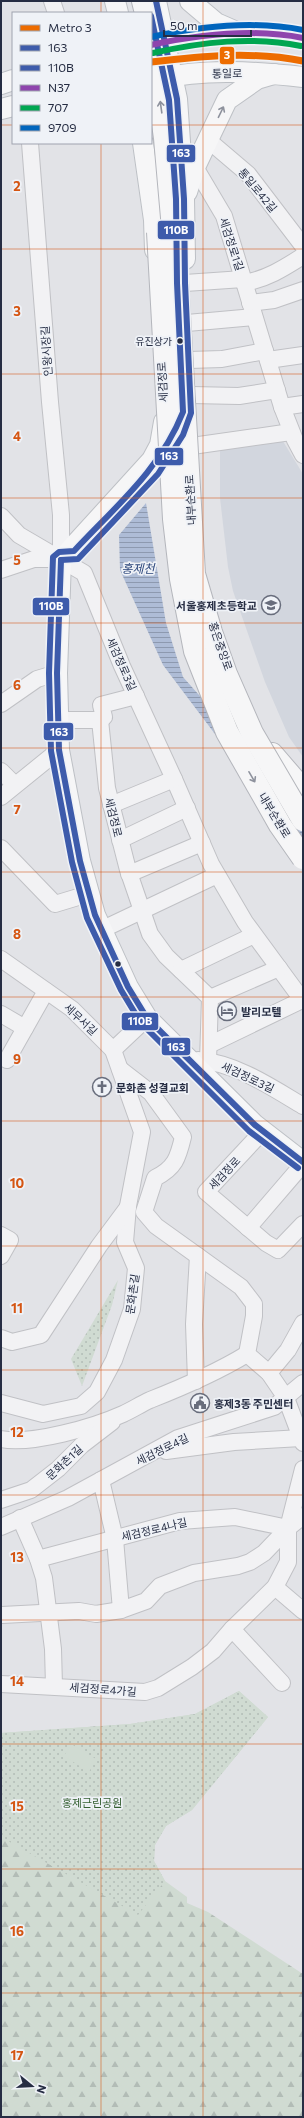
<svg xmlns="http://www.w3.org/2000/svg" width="304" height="2118" viewBox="0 0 304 2118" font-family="Commissioner,'Noto Sans KR',sans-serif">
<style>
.built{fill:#d2d6de}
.forest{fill:url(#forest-firs)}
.park{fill:url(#park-dots)}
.pitch{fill:#d0dbd2}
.water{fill:url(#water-rules)}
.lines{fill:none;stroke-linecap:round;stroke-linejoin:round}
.minor-casing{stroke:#c0c1c5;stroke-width:18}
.major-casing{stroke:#bdc0c5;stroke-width:22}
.highway-casing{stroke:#b4b6bc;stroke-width:24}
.minor{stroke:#f2f2f4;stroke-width:16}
.major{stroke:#f6f6f7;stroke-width:20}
.highway{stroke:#f6f6f7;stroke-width:22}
.highway-bridge-casing{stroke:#b4b6bc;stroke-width:24;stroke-linecap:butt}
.highway-bridge{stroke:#f6f6f7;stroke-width:22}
.bus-1-casing{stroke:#eff2f7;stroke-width:9}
.bus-2-casing{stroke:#eff2f7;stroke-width:9}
.bus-3-casing{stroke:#eff2f7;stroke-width:9}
.bus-4-casing{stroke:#eff2f7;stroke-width:9}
.bus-5-casing{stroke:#eff2f7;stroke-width:9}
.bus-1{stroke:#3d5bab;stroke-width:6}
.bus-2{stroke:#3d5bab;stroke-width:6}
.bus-3{stroke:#8e44ad;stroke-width:6}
.bus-4{stroke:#00a651;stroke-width:6}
.bus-5{stroke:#0065bd;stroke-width:6}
.metro-1-casing{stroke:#eff2f7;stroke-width:10}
.metro-1{stroke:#ed6c00;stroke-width:7}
.oneway{stroke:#8e929d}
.grid{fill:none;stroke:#d55512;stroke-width:1;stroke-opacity:0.55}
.bus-dot{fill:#262d43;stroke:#eff2f7;stroke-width:1.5}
.labels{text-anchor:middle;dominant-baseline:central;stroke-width:3.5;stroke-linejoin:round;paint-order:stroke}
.bus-label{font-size:10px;fill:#262d43;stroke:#eff2f7;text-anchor:end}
.street-label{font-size:11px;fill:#262d43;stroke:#eff2f7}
.poi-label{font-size:11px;font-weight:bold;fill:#262d43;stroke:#eff2f7;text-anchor:start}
.park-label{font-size:11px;fill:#356032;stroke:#eff2f7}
.water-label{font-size:12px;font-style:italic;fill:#2c467b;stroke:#eff2f7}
.grid-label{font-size:13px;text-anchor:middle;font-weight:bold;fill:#d55512;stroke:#eff2f7;stroke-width:3.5;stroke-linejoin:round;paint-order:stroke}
.line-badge{stroke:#eff2f7;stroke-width:1.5}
.badge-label{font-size:11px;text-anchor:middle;font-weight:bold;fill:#fff}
</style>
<defs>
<pattern id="forest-firs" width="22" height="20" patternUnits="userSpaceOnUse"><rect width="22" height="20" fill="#d0dbd2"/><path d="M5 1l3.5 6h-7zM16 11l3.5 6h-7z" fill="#b2bcb6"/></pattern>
<pattern id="park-dots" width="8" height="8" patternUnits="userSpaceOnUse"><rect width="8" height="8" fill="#d0dbd2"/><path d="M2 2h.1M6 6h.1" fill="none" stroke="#b2bcb6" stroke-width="1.8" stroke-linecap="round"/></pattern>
<pattern id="water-rules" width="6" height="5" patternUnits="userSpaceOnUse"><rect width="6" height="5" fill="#aebcd6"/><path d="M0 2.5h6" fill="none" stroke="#8d99af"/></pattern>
</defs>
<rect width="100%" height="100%" fill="#e2e3e7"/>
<polygon class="built" points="281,438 303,474 303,757 289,737 265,682 233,591 228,567 220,498 220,448"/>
<polygon class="forest" points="239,1691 268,1717 192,1810 166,1826 155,1845 154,1861 165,1881 187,1897 187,1903 208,1912 303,1974 303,2117 1,2117 1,1733 130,1724 195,1714"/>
<g class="park">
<polygon points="118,1280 112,1305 82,1386 71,1359"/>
<polygon points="239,1691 268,1717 192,1810 166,1826 155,1845 154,1861 165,1881 138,1915 1,1837 1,1733 130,1724 195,1714"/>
</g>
<polygon class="pitch" points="71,1744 96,1759 89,1772 64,1756"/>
<polygon class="water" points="146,503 166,623 183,677 232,732 303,829 303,851 163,665 120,570 119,535"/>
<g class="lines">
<defs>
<g id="minor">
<polyline points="52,1 56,13"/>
<polyline points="208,140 248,174 303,246"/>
<polyline points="30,143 50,402 61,515 61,560"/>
<polyline points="195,167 224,216 282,407 295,440 303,455"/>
<polyline points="185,283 243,279"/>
<path d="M 244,283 C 267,279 284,268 303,256"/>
<polyline points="250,303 274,300 303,290"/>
<polyline points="187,323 254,317"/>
<polyline points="189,360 222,359 265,351"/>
<polyline points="268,360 303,355"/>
<polyline points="191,395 239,396 277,390"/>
<polyline points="282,407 303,404"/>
<polyline points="192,446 291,432"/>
<polyline points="1,516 19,535 84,573 122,666 174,779 211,864 245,922 303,1001"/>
<polyline points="1,570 34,559 59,559"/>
<polyline points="1,704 37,679 57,673"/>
<polyline points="58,720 100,720 107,788 128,870 150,934 166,956 210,998 208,1061"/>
<polyline points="100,720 104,717 101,705 136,696"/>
<polyline points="1,771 15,785"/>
<polyline points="1,797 59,750"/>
<polyline points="111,805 174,779"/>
<polyline points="120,840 187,808"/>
<polyline points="1,848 55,904 88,894"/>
<polyline points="129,874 202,843"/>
<polyline points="101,930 217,875"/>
<polyline points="1,959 72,1009 113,1050 142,1132 128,1206 125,1242 136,1268 132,1309 114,1360 97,1392 81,1406 43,1414 1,1403"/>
<polyline points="181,970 254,935"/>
<polyline points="210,998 279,968"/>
<polyline points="1,1014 25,1028"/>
<polyline points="209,1045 302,1000"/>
<polyline points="113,1050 147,1018"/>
<polyline points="7,1060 46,991"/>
<path d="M 198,1060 C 236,1063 271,1087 303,1106"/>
<path d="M 120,1069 L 151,1093 L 183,1137 C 178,1158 175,1168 155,1178 L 144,1212 L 156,1226 L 241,1287 L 254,1304 L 254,1316 L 247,1354 L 269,1373 L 286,1398 L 303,1443"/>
<polyline points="263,1131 206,1192 266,1243 278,1250 303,1224"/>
<polyline points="248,1228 303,1164"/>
<polyline points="1,1235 10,1240 1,1256"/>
<polyline points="1,1338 12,1342 41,1335 99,1246 128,1207"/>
<polyline points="269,1373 288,1350 303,1323"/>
<polyline points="196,1381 194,1324 198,1256"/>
<path d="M 1,1439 C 32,1445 94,1427 123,1414 C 132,1410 141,1404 150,1400 C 183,1387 216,1373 247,1354"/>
<polyline points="166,1451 234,1442 301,1438"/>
<polyline points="101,1480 115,1539 121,1610"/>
<polyline points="1,1500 31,1490 58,1469 82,1445 112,1422"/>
<polyline points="20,1518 38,1559 44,1578 53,1649 54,1686"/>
<polyline points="1,1527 68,1498 178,1438 274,1407 303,1383"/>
<polyline points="38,1559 180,1521 235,1517 288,1528"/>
<polyline points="275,1587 303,1611"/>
<polyline points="2,1615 79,1611 96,1614 121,1610 146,1601 160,1586 194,1573 238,1566 250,1562 264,1553 288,1528 303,1516"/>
<polyline points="232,1629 282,1683"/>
<polyline points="1,1684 145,1692 158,1688 192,1667 213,1651 232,1629 275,1587 288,1562 288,1528 303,1469"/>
</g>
<g id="major">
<polyline points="115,1 118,13"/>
<polyline points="156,1 177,99 184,199 185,259"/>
<polyline points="190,1 216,23 239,33"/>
<path d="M 152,45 C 193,34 262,27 303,38"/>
<path d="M 159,79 C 205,68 256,72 303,77"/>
<polyline points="1,84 13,80"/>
<polyline points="1,109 13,106"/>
<polyline points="143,143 154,220 155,250"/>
<polyline points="187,192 195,167 227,100 257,79 274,74"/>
<polyline points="164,422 160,445 152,460 61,560 57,673 59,750 80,861 95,915 128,987 147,1018 255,1125 303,1162"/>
</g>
<g id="highway">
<polyline points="143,1 146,13"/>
<polyline points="272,754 303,790"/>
</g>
</defs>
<use href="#minor" class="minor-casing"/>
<use href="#major" class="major-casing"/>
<use href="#highway" class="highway-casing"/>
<use href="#minor" class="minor"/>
<use href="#major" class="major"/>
<use href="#highway" class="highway"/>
<defs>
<g id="highway-bridge">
<polyline points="151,38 165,138 176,263 194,574 211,632 226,674 252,733 303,820"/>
<polyline points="158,232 174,519 181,579 195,651 227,732 280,825 303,858"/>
</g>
</defs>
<use href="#highway-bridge" class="highway-bridge-casing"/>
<use href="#highway-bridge" class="highway-bridge"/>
<defs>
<g id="bus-1">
<polyline points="61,560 57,673 59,750 80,861 95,915 128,987 147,1018 255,1125 303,1162"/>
<polyline points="61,560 78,559 158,474 183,435 191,413 185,283 184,199 177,99 156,1"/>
</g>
<path id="bus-2" d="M 151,16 L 169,100 L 176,199 L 177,283 L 183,412 C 160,470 116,506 74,551 L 59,552 L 53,557 L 49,673 L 51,751 L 72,862 L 87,918 L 121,990 L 141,1023 L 249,1131 L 298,1168"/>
<path id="bus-3" d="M 151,45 C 201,34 253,28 303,38"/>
<path id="bus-4" d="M 153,53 C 202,42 252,36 301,46"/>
<path id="bus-5" d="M 151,37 C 201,26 253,20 303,30"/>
</defs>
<use href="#bus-1" class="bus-1-casing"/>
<use href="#bus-2" class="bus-2-casing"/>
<use href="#bus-3" class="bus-3-casing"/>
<use href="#bus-4" class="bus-4-casing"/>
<use href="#bus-5" class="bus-5-casing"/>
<use href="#bus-1" class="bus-1"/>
<use href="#bus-2" class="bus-2"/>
<use href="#bus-3" class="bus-3"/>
<use href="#bus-4" class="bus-4"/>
<use href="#bus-5" class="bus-5"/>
<defs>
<path id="metro-1" d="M 151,62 C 202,56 252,51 303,61"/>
</defs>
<use href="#metro-1" class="metro-1-casing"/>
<use href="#metro-1" class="metro-1"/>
</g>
<defs><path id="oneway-shaft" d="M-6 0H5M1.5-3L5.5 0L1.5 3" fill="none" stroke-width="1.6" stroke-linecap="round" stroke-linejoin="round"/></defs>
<g class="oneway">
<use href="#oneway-shaft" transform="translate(161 107) rotate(-98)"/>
<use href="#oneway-shaft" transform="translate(221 112) rotate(-64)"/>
<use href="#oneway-shaft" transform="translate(252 777) rotate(60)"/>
</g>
<path class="grid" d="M 101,1 L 101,13M 203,1 L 203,2117M 1,125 L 13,125M 151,125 L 303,125M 101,143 L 101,2117M 1,249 L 303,249M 1,374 L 303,374M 1,498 L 303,498M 1,623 L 303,623M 1,748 L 303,748M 1,872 L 303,872M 1,997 L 303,997M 1,1121 L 303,1121M 1,1246 L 303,1246M 1,1370 L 303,1370M 1,1495 L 303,1495M 1,1620 L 303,1620M 1,1744 L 303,1744M 1,1869 L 303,1869M 1,1993 L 303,1993"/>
<defs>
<symbol id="school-ring" viewBox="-11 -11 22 22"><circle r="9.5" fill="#eff2f7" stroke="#686d7c" stroke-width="1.5"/><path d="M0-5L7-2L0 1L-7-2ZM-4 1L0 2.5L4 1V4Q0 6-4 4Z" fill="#686d7c"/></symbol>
<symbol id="hotel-ring" viewBox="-11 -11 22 22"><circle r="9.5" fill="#eff2f7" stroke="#686d7c" stroke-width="1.5"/><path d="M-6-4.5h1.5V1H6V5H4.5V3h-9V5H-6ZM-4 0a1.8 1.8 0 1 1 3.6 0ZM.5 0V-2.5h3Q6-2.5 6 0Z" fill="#686d7c"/></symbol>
<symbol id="church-ring" viewBox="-11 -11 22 22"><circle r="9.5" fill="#eff2f7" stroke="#686d7c" stroke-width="1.5"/><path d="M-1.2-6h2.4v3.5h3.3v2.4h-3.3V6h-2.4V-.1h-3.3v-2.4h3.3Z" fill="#686d7c"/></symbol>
<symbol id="civic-ring" viewBox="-11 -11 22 22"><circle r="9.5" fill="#eff2f7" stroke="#686d7c" stroke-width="1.5"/><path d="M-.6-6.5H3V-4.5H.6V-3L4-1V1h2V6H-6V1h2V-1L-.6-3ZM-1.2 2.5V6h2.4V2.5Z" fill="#686d7c"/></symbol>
</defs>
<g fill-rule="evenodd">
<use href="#school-ring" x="260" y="594" width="22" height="22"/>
<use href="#hotel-ring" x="216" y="1000" width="22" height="22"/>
<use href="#church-ring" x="91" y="1076" width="22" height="22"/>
<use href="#civic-ring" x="189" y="1392" width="22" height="22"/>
</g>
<g class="bus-dot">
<circle cx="180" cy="341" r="3.5"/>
<circle cx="118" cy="964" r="3.5"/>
</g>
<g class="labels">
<g class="bus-label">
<text x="172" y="341">유진상가</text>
</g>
<g class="street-label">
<text transform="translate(227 73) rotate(-1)">통일로</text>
<text transform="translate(258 190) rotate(50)">통일로42길</text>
<text transform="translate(232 244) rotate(72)">세검정로1길</text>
<text transform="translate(46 351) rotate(-94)">인왕시장길</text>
<text transform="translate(162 382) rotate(-93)">세검정로</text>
<text transform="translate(190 500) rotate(-93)">내부순환로</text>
<text transform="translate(221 646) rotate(71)">홍은중앙로</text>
<text transform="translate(122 664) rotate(66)">세검정로3길</text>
<text transform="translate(275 815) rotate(59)">내부순환로</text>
<text transform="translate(114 817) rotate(76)">세검정로</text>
<text transform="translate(81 1019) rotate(43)">세무서길</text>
<text transform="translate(248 1077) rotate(25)">세검정로3길</text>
<text transform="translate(224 1173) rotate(-47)">세검정로</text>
<text transform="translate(132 1294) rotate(-82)">문화촌길</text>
<text transform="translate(162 1449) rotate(-26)">세검정로4길</text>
<text transform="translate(64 1462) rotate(-43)">문화촌1길</text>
<text transform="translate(154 1529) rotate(-13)">세검정로4나길</text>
<text transform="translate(103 1689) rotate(4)">세검정로4가길</text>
</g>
<g class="poi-label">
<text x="257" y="605" text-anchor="end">서울홍제초등학교</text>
<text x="241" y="1011">발리모텔</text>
<text x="116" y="1087">문화촌 성결교회</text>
<text x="214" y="1403">홍제3동 주민센터</text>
</g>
<g class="park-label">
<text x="92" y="1802">홍제근린공원</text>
</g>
<g class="water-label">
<text x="138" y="568">홍제천</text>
</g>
</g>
<g class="grid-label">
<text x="17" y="191">2</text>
<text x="17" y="316">3</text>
<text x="17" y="441">4</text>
<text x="17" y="565">5</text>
<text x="17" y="690">6</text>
<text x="17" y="814">7</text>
<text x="17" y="939">8</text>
<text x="17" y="1064">9</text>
<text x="17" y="1188">10</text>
<text x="17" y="1313">11</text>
<text x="17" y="1437">12</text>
<text x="17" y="1562">13</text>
<text x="17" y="1686">14</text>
<text x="17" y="1811">15</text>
<text x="17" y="1936">16</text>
<text x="17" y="2060">17</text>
</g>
<g class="line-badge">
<rect x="219" y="46" width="16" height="19" rx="4" fill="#ed6c00"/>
<rect x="166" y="144" width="30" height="19" rx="4" fill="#3d5bab"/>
<rect x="157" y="220" width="38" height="20" rx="4" fill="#3d5bab"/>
<rect x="154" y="447" width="30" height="19" rx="4" fill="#3d5bab"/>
<rect x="32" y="597" width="38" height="19" rx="4" fill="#3d5bab"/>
<rect x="43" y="722" width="31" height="19" rx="4" fill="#3d5bab"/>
<rect x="121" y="1012" width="38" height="19" rx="4" fill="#3d5bab"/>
<rect x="161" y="1037" width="30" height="19" rx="4" fill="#3d5bab"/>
</g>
<g class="badge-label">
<text x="227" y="59">3</text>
<text x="181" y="157">163</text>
<text x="176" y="234">110B</text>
<text x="169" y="460">163</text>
<text x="51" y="610">110B</text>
<text x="59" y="736">163</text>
<text x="140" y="1025">110B</text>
<text x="176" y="1051">163</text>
</g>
<rect width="304" height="2118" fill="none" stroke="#262d43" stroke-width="4"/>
<rect x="12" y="12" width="140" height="132" fill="#eff2f7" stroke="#9fa3af"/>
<rect x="20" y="25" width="20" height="6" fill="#ed6c00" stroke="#9fa3af"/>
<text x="48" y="32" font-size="12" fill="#262d43">Metro 3</text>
<rect x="20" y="45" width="20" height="6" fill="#3d5bab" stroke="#9fa3af"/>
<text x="48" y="52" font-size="12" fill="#262d43">163</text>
<rect x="20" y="65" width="20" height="6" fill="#3d5bab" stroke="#9fa3af"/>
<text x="48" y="72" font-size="12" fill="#262d43">110B</text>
<rect x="20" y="85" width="20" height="6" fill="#8e44ad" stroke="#9fa3af"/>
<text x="48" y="92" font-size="12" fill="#262d43">N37</text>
<rect x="20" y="105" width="20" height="6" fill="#00a651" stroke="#9fa3af"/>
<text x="48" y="112" font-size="12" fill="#262d43">707</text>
<rect x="20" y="125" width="20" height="6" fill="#0065bd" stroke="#9fa3af"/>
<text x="48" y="132" font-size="12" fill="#262d43">9709</text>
<g transform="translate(32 2086) rotate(108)" stroke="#eff2f7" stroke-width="3" paint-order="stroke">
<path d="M0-3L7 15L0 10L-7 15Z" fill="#262d43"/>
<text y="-6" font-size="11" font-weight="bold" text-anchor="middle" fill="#262d43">N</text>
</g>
<path d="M164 30v6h87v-6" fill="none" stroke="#262d43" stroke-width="2"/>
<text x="170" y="30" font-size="12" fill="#262d43" stroke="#eff2f7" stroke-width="3" paint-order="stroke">50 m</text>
</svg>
